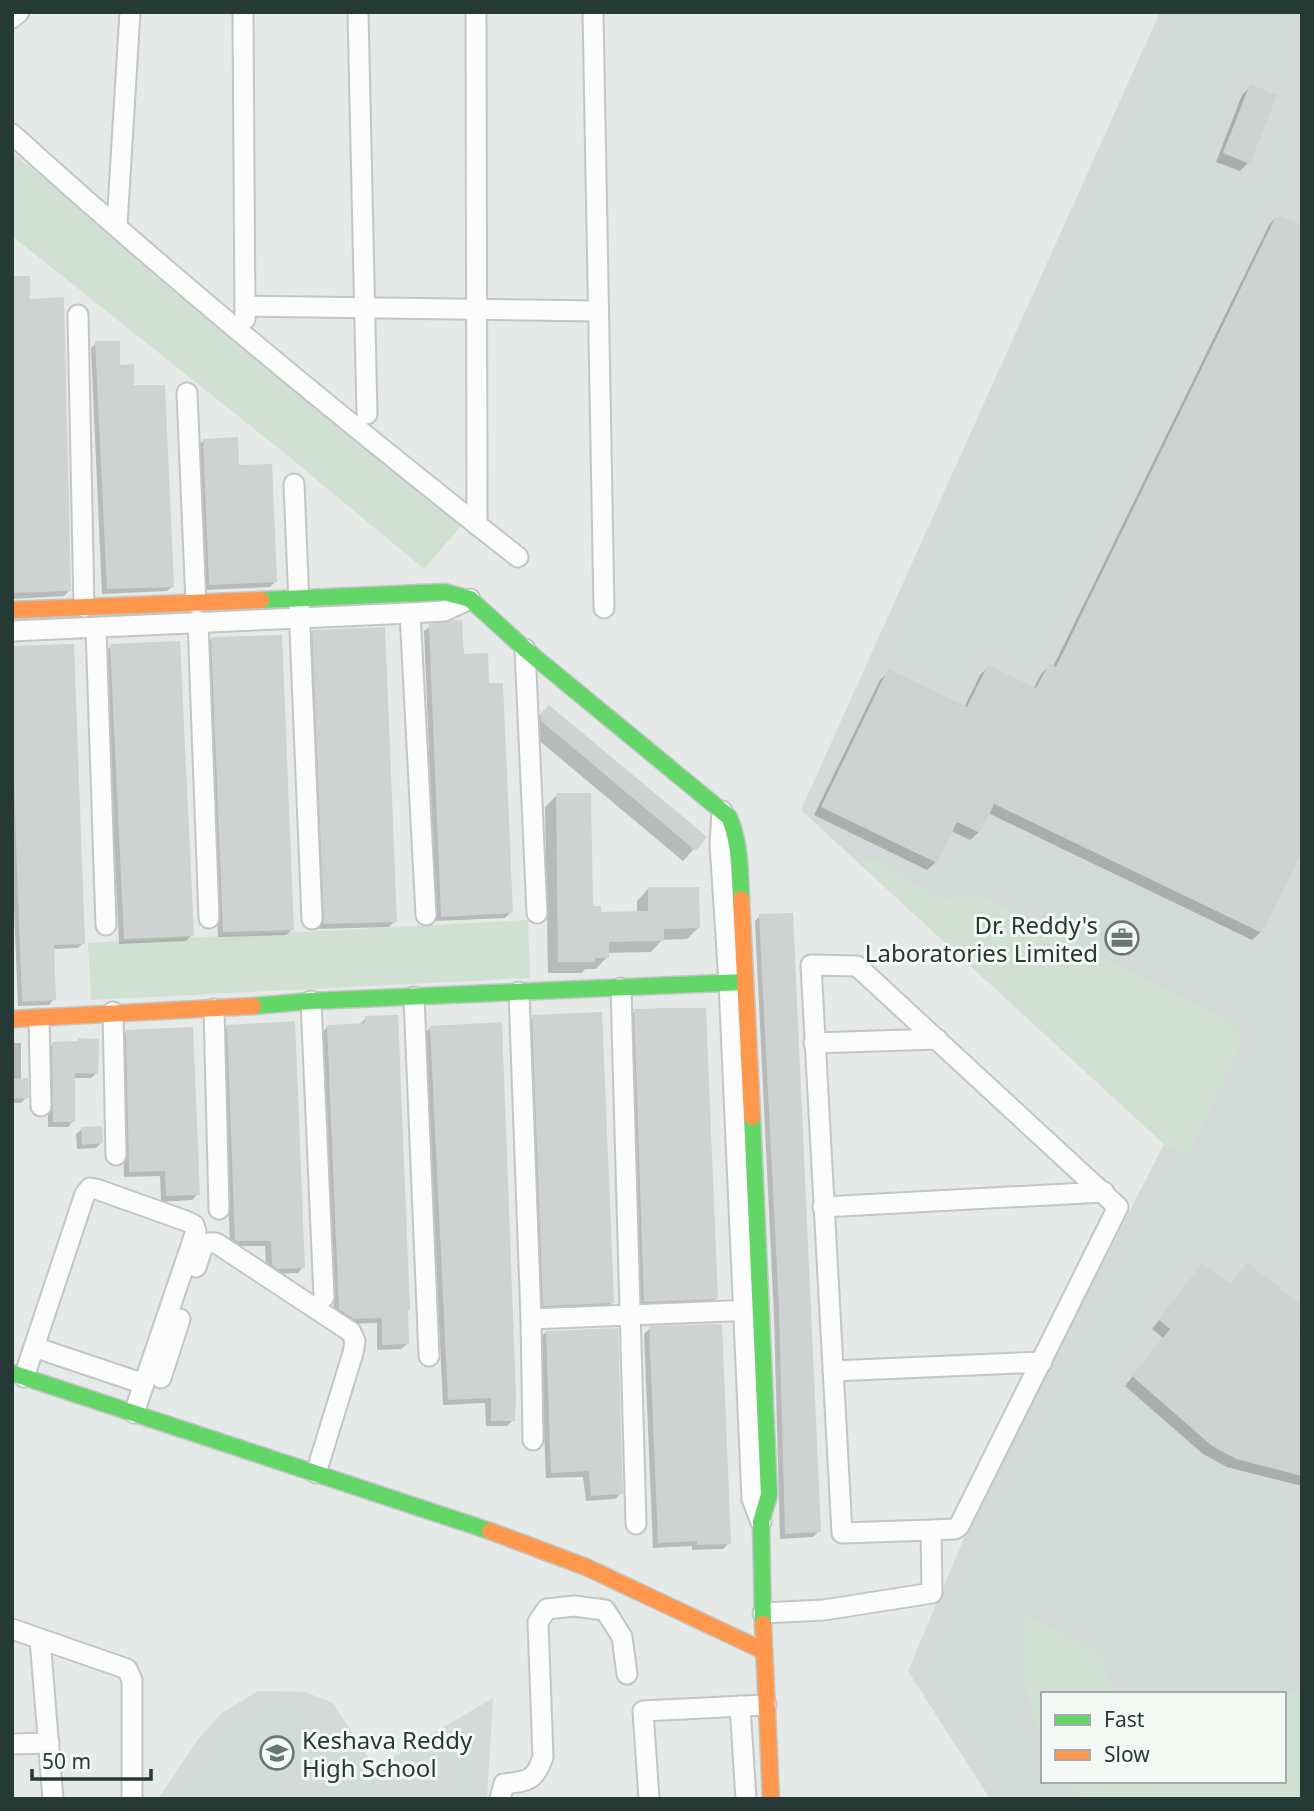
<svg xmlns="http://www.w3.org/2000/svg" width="1314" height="1811" viewBox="0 0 1314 1811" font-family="'Noto Sans',sans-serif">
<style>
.built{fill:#d3dad7;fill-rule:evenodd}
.green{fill:#d0e1d4}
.shadow{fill:#0003}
.building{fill:#ced2d0}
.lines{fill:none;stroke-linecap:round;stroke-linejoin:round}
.street-casing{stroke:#c2c6c4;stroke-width:23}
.fast-casing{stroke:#c1c6c4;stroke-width:19}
.slow-casing{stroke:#c1c6c4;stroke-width:19}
.street{stroke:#fbfcfb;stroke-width:19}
.fast{stroke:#63d668;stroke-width:16}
.slow{stroke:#ff974d;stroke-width:16}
.labels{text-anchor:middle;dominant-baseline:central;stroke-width:6;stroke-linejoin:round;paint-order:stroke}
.poi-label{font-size:24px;fill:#253a34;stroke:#f3f8f5;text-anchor:end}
</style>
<rect width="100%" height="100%" fill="#e5e9e7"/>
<g class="built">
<path d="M 1160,12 L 1302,12 L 1302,1799 L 990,1799 L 908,1671 L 973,1517 L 1164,1144 L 801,810 ZM 1043,1694 L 1284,1694 L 1284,1781 L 1043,1781 Z"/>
<polygon points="258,1691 305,1692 333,1703 375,1768 493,1698 487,1799 158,1799 199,1738 222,1713"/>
</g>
<g class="green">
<polygon points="12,153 122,240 461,526 424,569 282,451 12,236"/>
<path d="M 874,859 L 942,899 C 956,901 968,892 982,896 L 1229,1021 C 1241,1031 1244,1035 1238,1051 L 1189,1154 L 1164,1144 L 862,865 L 866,860 Z"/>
<polygon points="528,920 530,978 91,1000 88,943"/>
<path d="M 1023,1613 L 1102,1655 L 1113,1694 L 1043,1694 L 1043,1737 C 1022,1699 1020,1655 1023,1613 Z"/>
<polygon points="1302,1691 1302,1799 1076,1799 1067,1781 1284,1781 1284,1694 1278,1694"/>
</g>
<g class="shadow">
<polygon points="1251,86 1248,163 1240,171 1216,162 1242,95"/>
<polygon points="1277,216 1261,932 1252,940 988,813 979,832 970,840 951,831 936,862 927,870 814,815 880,680 889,671 964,708 980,675 988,667 1033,689 1041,674 1049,666 1053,667 1269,225"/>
<polygon points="12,250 13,278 28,301 70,590 64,596 12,599"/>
<polygon points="96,343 118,367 133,387 173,586 167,591 102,594 91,348"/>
<polygon points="204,440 237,467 275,582 270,587 205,590 198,446"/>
<polygon points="430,626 462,656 511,912 505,918 436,921 424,631"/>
<polygon points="313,631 395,921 389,927 319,929 308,637"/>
<polygon points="212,638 292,930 286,935 218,937 206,644"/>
<polygon points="111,646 192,935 186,941 119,944 105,652"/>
<polygon points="12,648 83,943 78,948 52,949 54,999 49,1005 18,1006 12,860"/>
<polygon points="549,707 705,837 683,861 530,733 537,718"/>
<polygon points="557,795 591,908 600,913 637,913 637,901 648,889 698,928 687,939 662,940 651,952 607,953 607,957 596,969 585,969 582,973 548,973 545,807"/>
<polygon points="760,916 819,1531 813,1537 780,1539 774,1316 755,921"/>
<polygon points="635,1011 716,1299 710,1304 639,1307 629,1016"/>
<polygon points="533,1017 612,1303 606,1308 538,1311 527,1022"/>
<polygon points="366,1018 406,1312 407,1344 401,1349 377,1350 377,1323 348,1324 334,1315 323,1032 328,1026 360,1024"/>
<polygon points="227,1026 303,1267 298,1273 271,1274 266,1271 265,1246 230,1246 222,1032"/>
<polygon points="430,1028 513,1420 507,1426 486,1426 485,1403 443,1405 425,1033"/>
<polygon points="126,1032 198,1194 192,1200 161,1202 160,1176 124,1177 120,1038"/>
<polygon points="79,1040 97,1073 91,1078 73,1078 73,1121 68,1127 48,1127 47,1049 53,1044 75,1043"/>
<polygon points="12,1043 21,1043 21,1080 27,1097 21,1103 12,1103"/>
<polygon points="82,1129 101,1143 96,1148 77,1149 76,1134"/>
<polygon points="1202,1265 1287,1345 1302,1347 1302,1486 1227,1467 1203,1454 1125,1386 1163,1338 1152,1329"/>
<polygon points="650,1328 729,1543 723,1549 692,1550 692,1546 653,1548 644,1334"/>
<polygon points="546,1332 621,1493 615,1499 586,1501 583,1477 546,1478 540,1338"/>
</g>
<g class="building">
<polygon points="1250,84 1277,95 1250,164 1223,153"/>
<polygon points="1277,214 1302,226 1302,852 1262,933 994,804 980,833 957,822 937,863 821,807 888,669 967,707 988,665 1036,688 1049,664 1056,667"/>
<polygon points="12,276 30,276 30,299 64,297 71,591 12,593"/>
<polygon points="95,341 120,341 120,365 134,364 134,385 165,385 174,587 107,589"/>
<polygon points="238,437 239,465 272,464 277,582 209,585 203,439"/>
<polygon points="453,620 462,620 464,654 488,653 489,683 503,683 513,913 441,917 429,624"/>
<polygon points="385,627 397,922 324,924 312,630"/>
<polygon points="282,635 294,930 223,932 211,637"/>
<polygon points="180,641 194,936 124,939 110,644"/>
<polygon points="74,644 85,944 54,945 56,1000 22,1002 12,732 12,646"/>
<polygon points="549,705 707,837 696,851 541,721 540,714"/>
<polygon points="556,793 591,793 593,906 601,906 601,912 648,911 648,887 699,887 700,928 664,929 664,941 609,942 609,958 595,958 595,962 558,962"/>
<polygon points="793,913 821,1532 785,1534 779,1309 759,914"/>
<polygon points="665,1008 706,1008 718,1299 644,1302 634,1009"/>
<polygon points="602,1012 614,1303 543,1306 532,1015"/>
<polygon points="398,1015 410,1310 408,1311 409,1344 382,1345 382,1318 354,1319 339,1309 327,1025 365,1023 365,1016"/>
<polygon points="295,1021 305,1268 277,1269 272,1265 271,1241 235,1241 227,1025"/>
<polygon points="502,1022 516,1397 515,1421 491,1421 491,1398 448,1400 430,1026"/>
<polygon points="193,1027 200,1195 166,1196 165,1171 129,1172 126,1030"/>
<polygon points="78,1038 99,1039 98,1074 75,1073 75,1122 53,1122 52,1042 78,1041"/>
<polygon points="28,1078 29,1098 12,1099 12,1079"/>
<polygon points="102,1126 103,1143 82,1145 81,1127"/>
<polygon points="1202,1263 1230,1284 1247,1263 1302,1305 1302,1329 1298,1335 1302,1342 1302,1476 1236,1459 1212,1446 1132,1376 1170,1329 1159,1320"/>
<polygon points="719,1324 722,1325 731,1544 697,1545 697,1541 658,1543 649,1326"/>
<polygon points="618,1328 623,1494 591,1496 589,1471 551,1473 546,1331"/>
</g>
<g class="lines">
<defs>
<g id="street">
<polyline points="243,12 245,319"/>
<polyline points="358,12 367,414"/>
<polyline points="476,12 477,525"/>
<polyline points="593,12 604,608"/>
<polyline points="12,18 19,12"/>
<path d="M 12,134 C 175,282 345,421 518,557"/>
<polyline points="117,225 130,12"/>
<polyline points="245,306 598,311"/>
<polyline points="78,315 84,607"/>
<polyline points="187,393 196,603"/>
<polyline points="294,484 312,919"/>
<polyline points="410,613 426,915"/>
<polyline points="198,621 209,918"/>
<polyline points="96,628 106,925"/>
<polyline points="12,631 410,613 444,611 470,599"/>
<polyline points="525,649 537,913"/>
<polyline points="722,811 720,844 729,983 752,1499 761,1522"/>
<polyline points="621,988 636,1524"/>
<polyline points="519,992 531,1319"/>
<polyline points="414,997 429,1356"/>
<polyline points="311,1001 324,1297"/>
<polyline points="214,1009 219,1209"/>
<polyline points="113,1012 116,1155"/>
<polyline points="39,1019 41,1106"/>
<polyline points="814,1043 937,1039"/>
<polyline points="823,1207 1104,1192"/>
<polyline points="196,1267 203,1246 209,1243 216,1243 351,1332 355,1341 353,1353 316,1473"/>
<polyline points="34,1347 144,1384"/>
<polyline points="833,1371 1042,1362"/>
<polyline points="24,1377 85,1194 90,1188 96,1189 186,1221 194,1225 196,1231 134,1413"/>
<polyline points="161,1378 180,1319"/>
<polyline points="533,1440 531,1319 754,1310"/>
<polyline points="763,1613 824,1610 932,1593 931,1530 842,1533 811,965 857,966 1118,1207 959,1526 955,1529 931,1530"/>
<polyline points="12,1629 127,1669 132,1680 132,1799"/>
<polyline points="40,1639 53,1799"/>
<polyline points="740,1706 746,1799"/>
<polyline points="12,1744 49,1743"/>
<path d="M 500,1799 L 504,1784 C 528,1781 535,1781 543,1757 L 538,1622 L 547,1609 L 574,1606 L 605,1610 L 622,1637 L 627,1674"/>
<polyline points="649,1799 643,1711 766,1705"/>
</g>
<g id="fast">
<path d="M 261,600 L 444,592 L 470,599 L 525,649 L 729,817 C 740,843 740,871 741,899"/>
<polyline points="253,1006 311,1001 744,982"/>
<polyline points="752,1117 769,1495 761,1522 763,1624"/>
<polyline points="12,1373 490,1531"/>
</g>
<g id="slow">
<polyline points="12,610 261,600"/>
<polyline points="741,899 752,1117"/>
<polyline points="12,1019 253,1006"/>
<polyline points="490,1531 586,1567 764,1651"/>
<polyline points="763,1624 771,1799"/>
</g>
</defs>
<use href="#street" class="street-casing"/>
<use href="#fast" class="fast-casing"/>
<use href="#slow" class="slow-casing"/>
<use href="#street" class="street"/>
<use href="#fast" class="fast"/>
<use href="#slow" class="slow"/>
</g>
<defs>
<symbol id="office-ring" viewBox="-11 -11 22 22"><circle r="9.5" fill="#f3f8f5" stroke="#687773" stroke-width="1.5"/><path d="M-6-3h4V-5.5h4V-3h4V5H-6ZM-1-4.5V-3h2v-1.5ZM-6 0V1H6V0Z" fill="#687773"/></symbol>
<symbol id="school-ring" viewBox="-11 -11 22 22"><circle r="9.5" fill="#f3f8f5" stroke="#687773" stroke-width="1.5"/><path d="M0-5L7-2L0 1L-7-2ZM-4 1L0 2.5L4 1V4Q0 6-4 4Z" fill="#687773"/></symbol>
</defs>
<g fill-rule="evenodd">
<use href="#office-ring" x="1103" y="919" width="38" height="38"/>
<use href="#school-ring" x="258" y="1734" width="38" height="38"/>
</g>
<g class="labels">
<g class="poi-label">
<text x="1098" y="924">Dr. Reddy's<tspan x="1098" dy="28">Laboratories Limited</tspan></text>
<text x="302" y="1739" text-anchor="start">Keshava Reddy<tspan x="302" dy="28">High School</tspan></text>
</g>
</g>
<rect width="1314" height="1811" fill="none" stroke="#253a34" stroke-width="28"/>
<rect x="1041" y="1692" width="245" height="91" fill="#f3f8f5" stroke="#a1aca8" stroke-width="2"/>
<rect x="1055" y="1715" width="35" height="10" fill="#63d668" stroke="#a1aca8" stroke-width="2"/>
<text x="1104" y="1727" font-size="21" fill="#253a34">Fast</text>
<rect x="1055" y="1750" width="35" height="10" fill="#ff974d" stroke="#a1aca8" stroke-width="2"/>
<text x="1104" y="1762" font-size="21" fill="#253a34">Slow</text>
<path d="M32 1769v10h119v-10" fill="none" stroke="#253a34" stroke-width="3.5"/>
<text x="42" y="1769" font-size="21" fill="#253a34" stroke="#f3f8f5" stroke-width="5" paint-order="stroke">50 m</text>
</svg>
